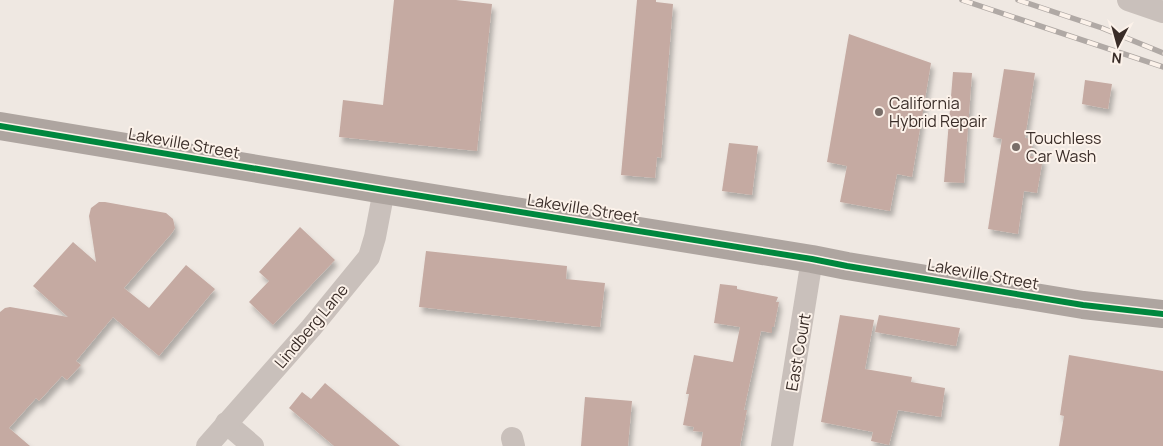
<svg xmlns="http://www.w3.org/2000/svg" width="1163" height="446" viewBox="0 0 1163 446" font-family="Manrope,sans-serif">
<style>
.building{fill:#c5aaa2;filter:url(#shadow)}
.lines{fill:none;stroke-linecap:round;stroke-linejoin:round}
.minor{stroke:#c9c0bb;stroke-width:22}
.major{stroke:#aea5a0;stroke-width:28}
.rail-casing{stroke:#b0a9a5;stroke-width:5.5}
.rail{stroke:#fcf2ea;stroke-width:4;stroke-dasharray:11;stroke-linecap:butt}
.cycleway-casing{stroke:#fcf2ea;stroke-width:9}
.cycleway{stroke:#00873e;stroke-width:6}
.poi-dot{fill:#796e69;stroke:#fcf2ea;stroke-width:2}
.labels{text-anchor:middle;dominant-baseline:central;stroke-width:4;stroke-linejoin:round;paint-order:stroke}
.poi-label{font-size:16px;fill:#3a2d28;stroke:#fcf2ea;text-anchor:start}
.street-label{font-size:16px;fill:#3a2d28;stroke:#fcf2ea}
</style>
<defs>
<filter id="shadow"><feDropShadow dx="3" dy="5.5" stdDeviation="2.5" flood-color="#0004"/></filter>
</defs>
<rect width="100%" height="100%" fill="#efe8e2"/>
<g class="building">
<polygon points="394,0 456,0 492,4 477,151 339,137 343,100 383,105"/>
<polygon points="637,0 656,0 656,2 673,4 661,158 657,157 655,178 621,175"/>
<polygon points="849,34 931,63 912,177 897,174 890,211 840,202 847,166 827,162"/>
<polygon points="1004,69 1035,73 1025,138 1033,139 1030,156 1043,158 1037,193 1024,191 1018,234 988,229 1002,139 993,137"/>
<polygon points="953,72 972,73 964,183 944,182"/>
<polygon points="1085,80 1112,84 1108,109 1082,104"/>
<polygon points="729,143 758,146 752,195 722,191"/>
<polygon points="99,202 105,202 166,213 173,219 175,228 172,233 124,288 149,308 186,265 215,289 159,356 113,317 76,361 81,365 67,380 62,376 39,401 36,398 9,428 30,446 0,446 0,312 5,308 10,307 68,317 33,286 73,242 96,262 89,216 91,208"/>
<polygon points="300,227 335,260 273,325 249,302 269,281 259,272"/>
<polygon points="426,251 567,266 566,279 605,283 600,327 419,307"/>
<polygon points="720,284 737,286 737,289 778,297 776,302 779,302 774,327 772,327 772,333 761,331 744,410 747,410 740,446 701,446 703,432 693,431 694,427 683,425 689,394 686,394 694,355 733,362 740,327 714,323"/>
<polygon points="840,315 874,320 865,369 912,377 911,382 945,388 941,417 898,410 889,445 871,441 873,432 821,422"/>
<polygon points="879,315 960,328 956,346 875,332"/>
<polygon points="1069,355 1163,371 1163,446 1059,446 1064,416 1060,415"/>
<polygon points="325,383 400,446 334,446 289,408 302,392 311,399"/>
<polygon points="585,397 632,401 628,446 581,446"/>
</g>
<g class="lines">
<g class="minor">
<polyline points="1128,0 1163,12"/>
<polyline points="226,423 253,446"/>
<polyline points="512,438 514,446"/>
<polyline points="207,446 311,328 369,257 375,237 384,190"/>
<polyline points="782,446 812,259"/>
</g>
<polyline class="major" points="0,126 384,190 812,259 847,266 1083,305 1163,314"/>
<defs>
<g id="rail">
<polyline points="962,0 1163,67"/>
<polyline points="1018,0 1102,28 1163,53"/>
</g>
</defs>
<use href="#rail" class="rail-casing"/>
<use href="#rail" class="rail"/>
<defs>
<polyline id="cycleway" points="0,126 384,190 812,259 847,266 1083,305 1163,314"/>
</defs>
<use href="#cycleway" class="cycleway-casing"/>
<use href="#cycleway" class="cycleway"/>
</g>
<g class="poi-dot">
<circle cx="879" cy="112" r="5"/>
<circle cx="1016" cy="147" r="5"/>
</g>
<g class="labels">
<g class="poi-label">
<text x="889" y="103">California<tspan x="889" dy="18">Hybrid Repair</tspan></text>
<text x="1026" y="138">Touchless<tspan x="1026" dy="18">Car Wash</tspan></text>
</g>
<g class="street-label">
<text transform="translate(184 143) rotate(10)">Lakeville Street</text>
<text transform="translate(583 208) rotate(9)">Lakeville Street</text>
<text transform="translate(983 274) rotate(10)">Lakeville Street</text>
<text transform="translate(311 326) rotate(-50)">Lindberg Lane</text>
<text transform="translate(798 352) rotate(-80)">East Court</text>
</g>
</g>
<g transform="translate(1118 45) rotate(186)" stroke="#fcf2ea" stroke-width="4" paint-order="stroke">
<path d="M0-4L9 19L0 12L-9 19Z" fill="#3a2d28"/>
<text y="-8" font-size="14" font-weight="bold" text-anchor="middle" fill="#3a2d28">N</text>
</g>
</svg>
